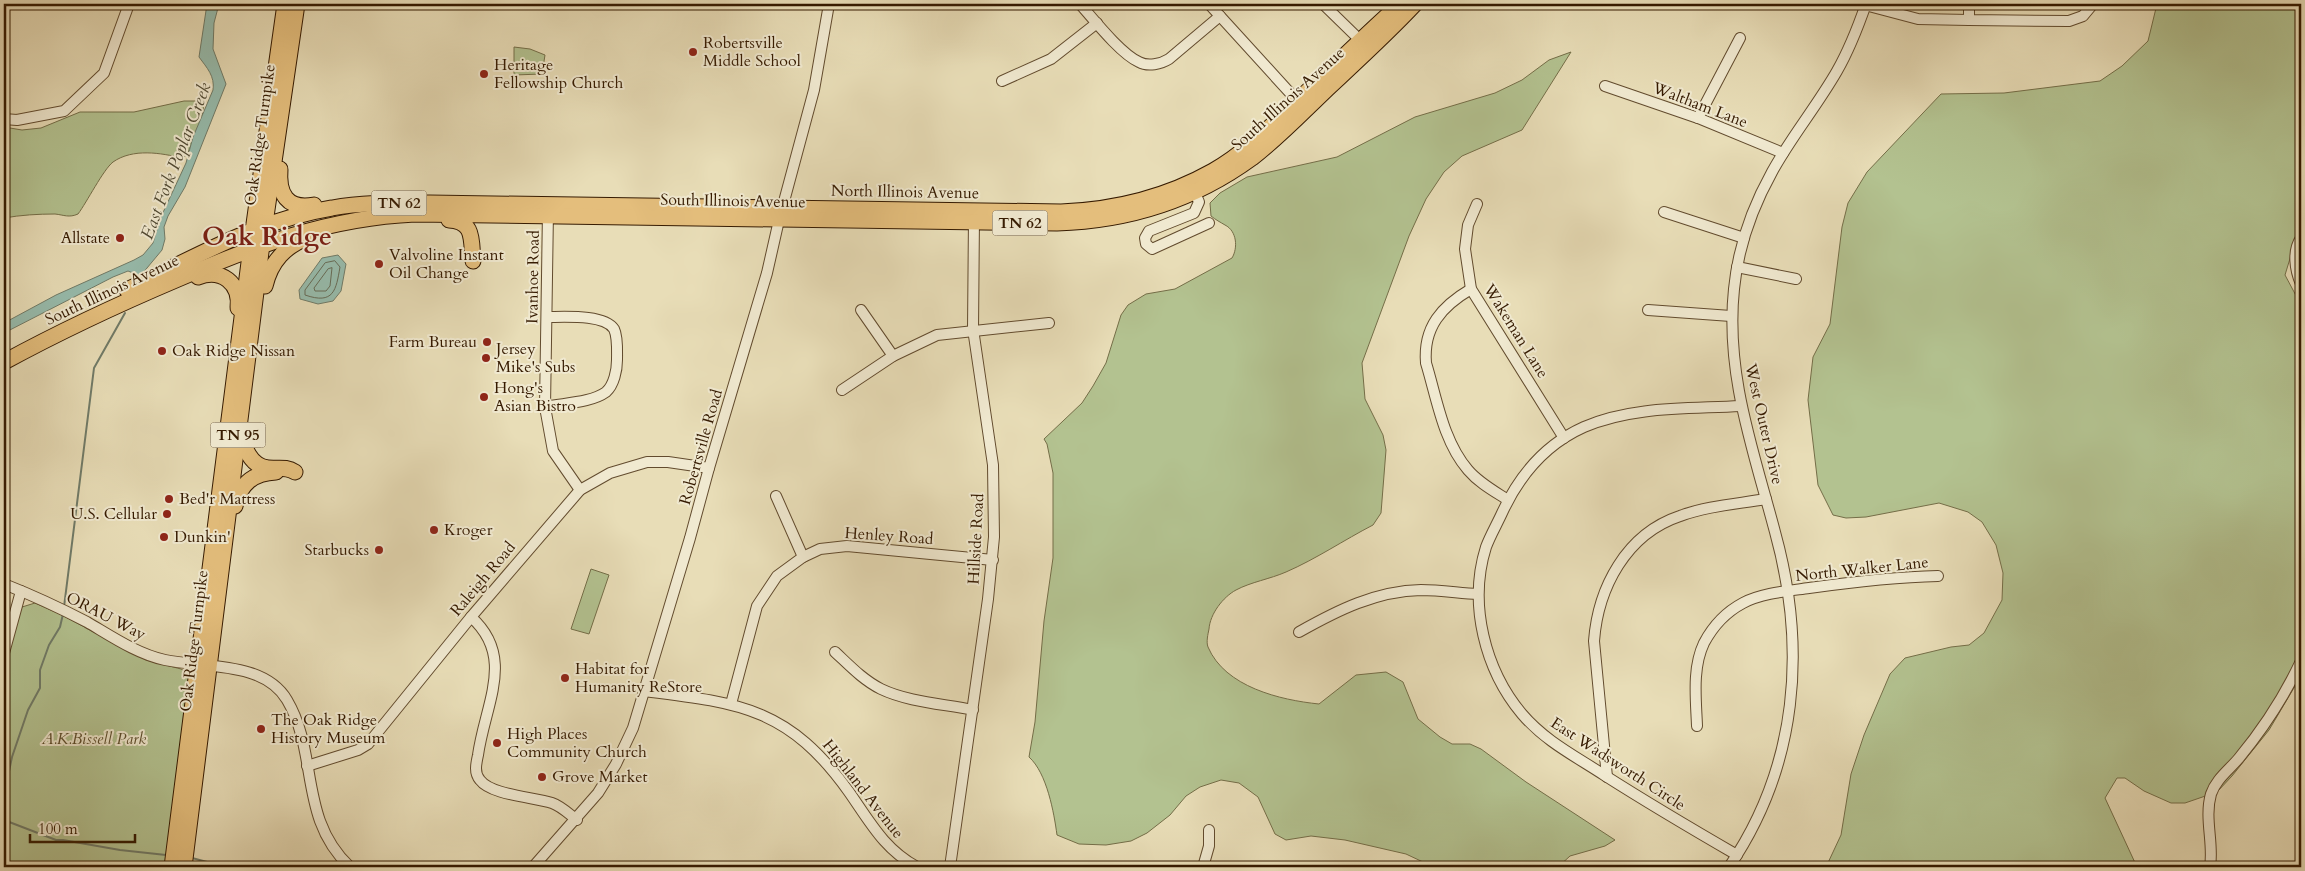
<svg xmlns="http://www.w3.org/2000/svg" width="2305" height="871" viewBox="0 0 2305 871" font-family="Cardo,serif">
<style>
.green{fill:#b3c290;stroke:#746e48}
.water{fill:#97bcad;stroke:#707b68}
.lines{fill:none;stroke-linecap:round;stroke-linejoin:round}
.shore{stroke:#666b56;stroke-width:1}
.stream{stroke:#707b68;stroke-width:2}
.minor-casing{stroke:#624b2e;stroke-width:12}
.highway-casing{stroke:#351a00;stroke-width:17}
.minor{stroke:#f0e9d0;stroke-width:10}
.highway{stroke:#e4be7c;stroke-width:15}
.poi-dot{fill:#8f2418;stroke:#f0e9d0;stroke-width:2}
.labels{text-anchor:middle;dominant-baseline:central;stroke-width:4;stroke-linejoin:round;paint-order:stroke}
.shield{fill:#f0e9d0;stroke:#6d583e;stroke-width:1}
.shield-label{font-size:15px;font-weight:bold;fill:#351a00}
.poi-label{font-size:16px;fill:#351a00;stroke:#f0e9d0;text-anchor:start}
.street-label{font-size:16px;fill:#351a00;stroke:#f0e9d0}
.park-label{font-size:16px;font-style:italic;fill:#5b4c2b;stroke:#f0e9d0}
.water-label{font-size:18px;font-style:italic;fill:#524b34;stroke:#f0e9d0}
.town-label{font-size:26px;font-weight:bold;fill:#7a1f14;stroke:#f0e9d0}
</style>
<rect width="100%" height="100%" fill="#e8ddb7"/>
<filter id="stains"><feTurbulence type="fractalNoise" baseFrequency=".004" numOctaves="4"/><feColorMatrix values="0 0 0 0 .2 0 0 0 0 .09 0 0 0 0 .02 0 0 0 .5 -.17"/></filter>
<radialGradient id="worn" r=".72"><stop offset=".6" stop-color="#630" stop-opacity="0"/><stop offset="1" stop-color="#630" stop-opacity=".3"/></radialGradient>
<g class="green">
<polygon points="2157,4 2301,4 2301,252 2292,252 2285,275 2301,305 2301,676 2269,730 2232,776 2217,792 2185,803 2171,803 2144,791 2125,778 2117,778 2105,798 2137,867 1826,867 1841,835 1851,774 1864,735 1890,674 1905,658 1951,647 1969,645 1984,633 2002,600 2003,573 1996,545 1982,522 1968,512 1939,503 1866,517 1846,518 1833,515 1818,485 1808,400 1813,357 1830,324 1842,227 1848,203 1867,172 1941,94 2004,93 2100,81 2122,66 2148,41"/>
<polygon points="514,47 530,49 545,55 542,74 514,75"/>
<path d="M 1571,52 L 1522,130 L 1462,156 L 1444,172 L 1426,199 L 1409,236 L 1362,363 L 1365,399 L 1383,435 L 1386,450 L 1381,513 L 1373,525 C 1344,540 1316,559 1286,572 C 1270,579 1251,582 1236,590 C 1223,597 1210,614 1209,629 C 1208,634 1206,642 1208,647 C 1225,687 1280,700 1319,704 L 1356,675 L 1386,672 L 1403,682 L 1418,719 L 1440,737 L 1452,744 L 1470,744 L 1481,749 L 1526,782 L 1615,840 L 1605,846 L 1570,856 L 1558,867 L 1443,867 L 1423,862 L 1406,854 L 1345,840 L 1311,836 L 1286,840 L 1275,834 L 1258,797 L 1239,783 L 1221,780 L 1200,787 L 1186,796 L 1170,815 L 1147,833 L 1131,841 L 1106,845 L 1079,844 L 1057,835 C 1054,813 1047,773 1029,757 L 1035,722 L 1044,621 L 1053,558 L 1053,473 L 1047,444 L 1044,439 L 1082,403 L 1093,386 L 1106,363 L 1121,315 L 1128,305 L 1146,294 L 1175,289 L 1232,258 C 1238,248 1237,231 1225,225 C 1220,222 1216,220 1211,216 L 1210,203 L 1220,193 L 1247,177 L 1337,157 L 1415,117 L 1495,93 L 1522,80 L 1549,60 Z"/>
<path d="M 184,101 L 197,101 L 204,104 L 201,121 L 187,155 L 182,158 C 161,153 133,148 113,162 C 103,170 87,202 78,214 C 69,218 64,215 55,214 C 38,214 21,215 4,218 L 4,127 L 22,130 L 41,128 L 80,112 L 134,112 Z"/>
<polygon points="591,569 609,575 589,634 571,629"/>
<polygon points="35,603 60,614 146,660 181,669 188,673 192,682 168,867 4,867 4,668 17,614 22,607"/>
</g>
<g class="water">
<path d="M 207,4 L 219,4 L 214,23 L 213,49 L 226,84 L 185,187 L 168,216 L 164,227 L 165,239 L 162,250 L 142,274 L 134,278 L 133,273 L 128,271 L 113,277 L 4,333 L 4,323 L 56,295 L 134,260 L 143,255 L 153,243 L 160,219 L 186,163 L 193,137 L 213,90 C 215,76 207,68 199,57 Z"/>
<polygon points="338,255 346,264 341,291 333,301 318,304 300,299 299,290 322,258"/>
<polygon points="621,862 645,864 652,867 607,867"/>
</g>
<g class="lines">
<g class="shore">
<path d="M 335,261 L 340,267 C 336,290 334,305 305,295 L 305,290 L 325,263 Z"/>
<polygon points="332,268 330,286 326,291 315,291 314,288 328,269"/>
</g>
<g class="stream">
<polyline points="64,607 94,368 125,313"/>
<polyline points="4,795 12,757 28,710 40,688 40,670 49,645 60,627 63,614"/>
<polyline points="4,820 56,840 63,840 120,850 166,855"/>
<polyline points="192,858 226,867"/>
</g>
<defs>
<g id="minor">
<path d="M 1080,4 C 1094,20 1121,54 1139,62 C 1148,67 1161,64 1169,59 L 1220,16"/>
<polyline points="1209,4 1301,105"/>
<polyline points="1323,4 1363,43"/>
<polyline points="1969,4 1969,20 2069,21 2083,16 2093,4"/>
<polyline points="1865,5 1918,19 1969,20"/>
<polyline points="1002,81 1051,59 1097,23"/>
<polyline points="1605,86 1698,118 1783,153"/>
<polyline points="1698,118 1740,38"/>
<polyline points="4,119 17,120 64,111 104,73 129,4"/>
<polyline points="1193,188 1199,202 1194,213 1149,231 1145,238 1146,244 1152,249 1209,223"/>
<polyline points="1477,204 1468,225 1465,249 1471,289 1564,438"/>
<polyline points="548,211 545,407 553,451 580,490"/>
<polyline points="1664,212 1744,238"/>
<path d="M 2301,238 C 2292,251 2295,270 2301,284"/>
<polyline points="1737,267 1796,279"/>
<path d="M 1471,289 C 1442,306 1423,327 1426,363 C 1437,399 1443,441 1468,470 C 1479,483 1494,491 1508,500"/>
<polyline points="861,310 893,356"/>
<polyline points="1648,310 1731,316"/>
<polyline points="842,390 893,356 937,335 1049,323"/>
<path d="M 545,407 C 563,403 591,403 606,392 C 614,385 617,370 617,360 C 617,351 618,337 614,329 C 604,314 564,317 547,317"/>
<polyline points="776,496 803,557"/>
<path d="M 4,584 C 32,595 60,608 87,622 C 111,636 137,654 165,660 C 204,668 264,661 287,700 C 319,754 298,818 350,867"/>
<path d="M 471,617 C 516,657 485,704 478,755 C 476,764 474,773 480,780 C 491,795 533,797 552,803 C 561,806 569,814 577,820"/>
<path d="M 1299,632 C 1338,610 1376,591 1421,590 C 1440,590 1459,593 1478,594"/>
<path d="M 835,652 C 849,665 863,680 881,689 C 908,702 944,704 973,710"/>
<polyline points="4,653 21,591"/>
<path d="M 644,691 C 741,703 789,708 849,792 C 870,822 884,849 917,867"/>
<polyline points="731,704 757,606 777,576 803,557 820,549 847,546 993,560"/>
<path d="M 1697,726 C 1696,699 1692,668 1704,643 C 1713,626 1726,612 1743,603 C 1762,593 1788,591 1809,588 C 1852,582 1895,577 1938,576"/>
<polyline points="307,766 358,750 368,744 471,617 580,490 610,473 647,462 668,462 709,468"/>
<path d="M 1607,777 L 1594,641 C 1598,588 1626,534 1680,516 C 1707,506 1737,504 1766,499"/>
<path d="M 1737,855 C 1692,829 1648,803 1604,775 C 1575,756 1545,741 1522,714 C 1485,670 1468,604 1486,547 C 1490,536 1497,524 1502,513 C 1519,476 1546,444 1584,427 C 1632,406 1689,409 1740,406"/>
<polyline points="533,867 598,793 616,764 633,728 690,538 709,468 767,273 779,220 814,90 829,4"/>
<polyline points="950,867 988,599 994,537 993,465 973,329 974,217"/>
<polyline points="1203,867 1209,846 1209,830"/>
<path d="M 1729,867 C 1798,766 1807,648 1775,532 C 1754,452 1725,374 1734,289 C 1738,248 1752,208 1772,172 C 1791,137 1817,106 1837,71 C 1849,50 1858,27 1866,4"/>
<path d="M 2210,867 C 2214,844 2204,818 2211,794 C 2216,779 2229,770 2239,758 C 2263,729 2285,695 2301,661"/>
</g>
<g id="highway">
<path d="M 280,169 C 278,194 287,210 314,205"/>
<path d="M 449,220 C 475,221 471,241 473,261"/>
<path d="M 198,277 C 221,268 241,283 238,308"/>
<path d="M 265,286 C 271,261 285,246 309,237"/>
<path d="M 127,290 C 193,258 258,220 332,208 C 364,202 397,203 430,203 L 1061,212 C 1115,210 1165,198 1213,171 C 1243,154 1268,129 1292,106 C 1328,72 1363,37 1400,4"/>
<path d="M 4,362 C 61,331 119,304 178,279 C 257,245 328,218 415,214 L 1057,223 C 1129,221 1193,201 1252,158 C 1278,138 1301,114 1325,91 C 1355,63 1387,34 1415,4"/>
<path d="M 244,432 C 242,447 251,466 268,468 C 278,469 286,466 295,472"/>
<path d="M 235,506 C 240,483 254,473 276,472"/>
<polyline points="172,867 253,231 285,4"/>
<polyline points="184,867 262,244 297,4"/>
</g>
</defs>
<use href="#minor" class="minor-casing"/>
<use href="#highway" class="highway-casing"/>
<use href="#minor" class="minor"/>
<use href="#highway" class="highway"/>
</g>
<g class="poi-dot">
<circle cx="693" cy="52" r="5"/>
<circle cx="484" cy="74" r="5"/>
<circle cx="120" cy="238" r="5"/>
<circle cx="379" cy="264" r="5"/>
<circle cx="487" cy="342" r="5"/>
<circle cx="162" cy="351" r="5"/>
<circle cx="486" cy="358" r="5"/>
<circle cx="484" cy="397" r="5"/>
<circle cx="169" cy="499" r="5"/>
<circle cx="167" cy="514" r="5"/>
<circle cx="434" cy="530" r="5"/>
<circle cx="164" cy="537" r="5"/>
<circle cx="379" cy="550" r="5"/>
<circle cx="565" cy="678" r="5"/>
<circle cx="261" cy="729" r="5"/>
<circle cx="497" cy="743" r="5"/>
<circle cx="542" cy="777" r="5"/>
</g>
<g class="labels">
<g class="shield">
<rect x="371.5" y="190.5" width="55" height="25" rx="4"/>
<rect x="992.5" y="210.5" width="55" height="25" rx="4"/>
<rect x="210.5" y="422.5" width="55" height="25" rx="4"/>
</g>
<g class="shield-label">
<text x="399" y="203">TN 62</text>
<text x="1020" y="223">TN 62</text>
<text x="238" y="435">TN 95</text>
</g>
<g class="poi-label">
<text x="703" y="43">Robertsville<tspan x="703" dy="18">Middle School</tspan></text>
<text x="494" y="65">Heritage<tspan x="494" dy="18">Fellowship Church</tspan></text>
<text x="110" y="238" text-anchor="end">Allstate</text>
<text x="389" y="255">Valvoline Instant<tspan x="389" dy="18">Oil Change</tspan></text>
<text x="477" y="342" text-anchor="end">Farm Bureau</text>
<text x="496" y="349">Jersey<tspan x="496" dy="18">Mike's Subs</tspan></text>
<text x="172" y="351">Oak Ridge Nissan</text>
<text x="494" y="388">Hong's<tspan x="494" dy="18">Asian Bistro</tspan></text>
<text x="179" y="499">Bed'r Mattress</text>
<text x="157" y="514" text-anchor="end">U.S. Cellular</text>
<text x="444" y="530">Kroger</text>
<text x="174" y="537">Dunkin'</text>
<text x="369" y="550" text-anchor="end">Starbucks</text>
<text x="575" y="669">Habitat for<tspan x="575" dy="18">Humanity ReStore</tspan></text>
<text x="271" y="720">The Oak Ridge<tspan x="271" dy="18">History Museum</tspan></text>
<text x="507" y="734">High Places<tspan x="507" dy="18">Community Church</tspan></text>
<text x="552" y="777">Grove Market</text>
</g>
<g class="street-label">
<text transform="translate(1288 99) rotate(-42)">South Illinois Avenue</text>
<text transform="translate(1700 105) rotate(21)">Waltham Lane</text>
<text transform="translate(260 135) rotate(-82)">Oak Ridge Turnpike</text>
<text transform="translate(905 192) rotate(1)">North Illinois Avenue</text>
<text transform="translate(733 201) rotate(1)">South Illinois Avenue</text>
<text transform="translate(533 277) rotate(-89)">Ivanhoe Road</text>
<text transform="translate(112 290) rotate(-25)">South Illinois Avenue</text>
<text transform="translate(1516 331) rotate(58)">Wakeman Lane</text>
<text transform="translate(1764 424) rotate(77)">West Outer Drive</text>
<text transform="translate(701 447) rotate(-74)">Robertsville Road</text>
<text transform="translate(889 536) rotate(4)">Henley Road</text>
<text transform="translate(976 539) rotate(-87)">Hillside Road</text>
<text transform="translate(1862 569) rotate(-6)">North Walker Lane</text>
<text transform="translate(483 579) rotate(-50)">Raleigh Road</text>
<text transform="translate(106 616) rotate(27)">ORAU Way</text>
<text transform="translate(194 641) rotate(-83)">Oak Ridge Turnpike</text>
<text transform="translate(1618 764) rotate(33)">East Wadsworth Circle</text>
<text transform="translate(863 789) rotate(52)">Highland Avenue</text>
</g>
<g class="park-label">
<text x="94" y="739">A.K.Bissell Park</text>
</g>
<g class="water-label">
<text transform="translate(176 161) rotate(-69)">East Fork Poplar Creek</text>
</g>
<g class="town-label">
<text x="267" y="236">Oak Ridge</text>
</g>
</g>
<rect width="2305" height="871" fill="none" stroke="#e8ddb7" stroke-width="20"/>
<rect x="5" y="5" width="2295" height="861" fill="none" stroke="#351a00" stroke-width="2.5"/>
<rect x="10" y="10" width="2285" height="851" fill="none" stroke="#351a00"/>
<path d="M30 834v8h105v-8" fill="none" stroke="#351a00" stroke-width="2.5"/>
<text x="38" y="834" font-size="15" fill="#351a00" stroke="#f0e9d0" stroke-width="4" paint-order="stroke">100 m</text>
<rect width="100%" height="100%" filter="url(#stains)"/>
<rect width="100%" height="100%" fill="url(#worn)"/>
</svg>
